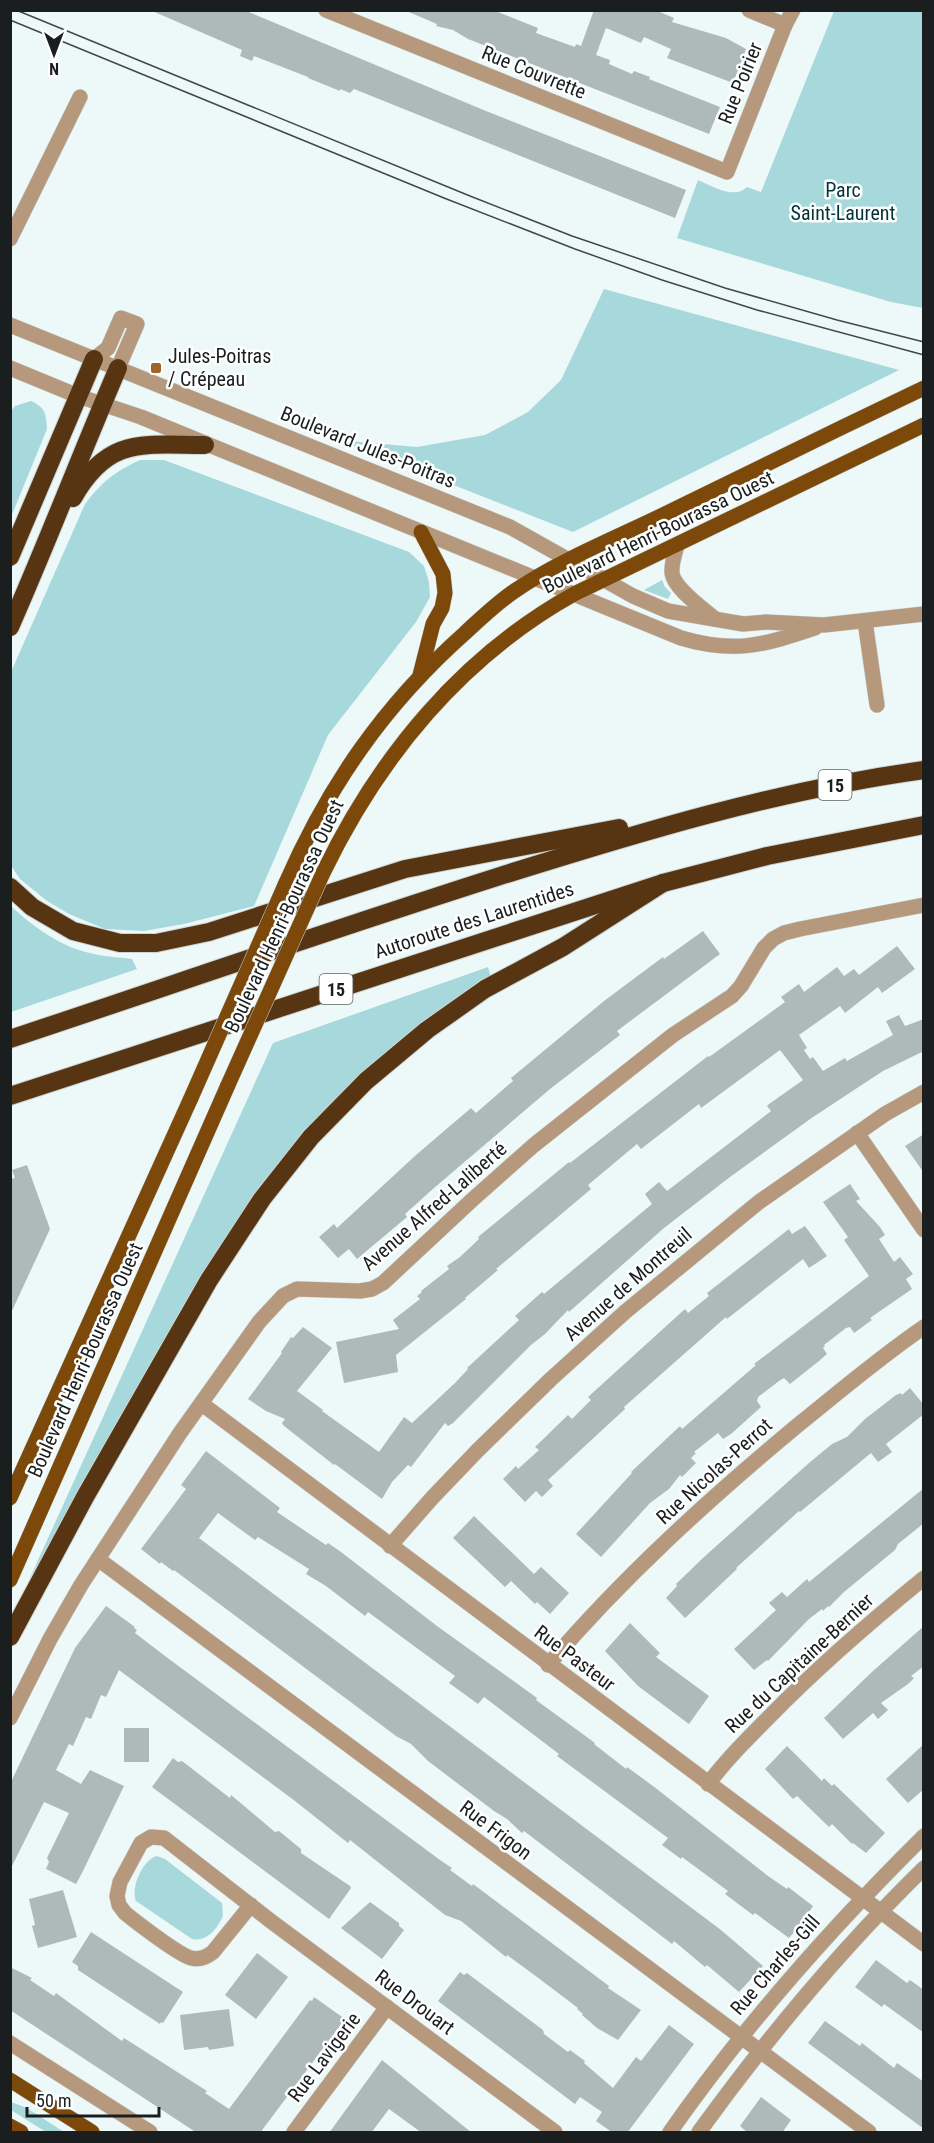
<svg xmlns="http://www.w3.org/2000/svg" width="934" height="2143" viewBox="0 0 934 2143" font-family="'Roboto Condensed',sans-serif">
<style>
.green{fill:#a7d8dc}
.building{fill:#aeb9ba}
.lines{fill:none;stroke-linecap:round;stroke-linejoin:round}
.minor-casing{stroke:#cbd6d6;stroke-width:16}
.major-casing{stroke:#cbd6d6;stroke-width:16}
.highway-casing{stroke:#cbd6d6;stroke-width:20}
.minor{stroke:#b6987d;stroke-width:15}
.major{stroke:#7d490b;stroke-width:15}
.highway{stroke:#583512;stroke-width:18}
.tram{stroke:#424848;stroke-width:1.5}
.major-bridge-casing{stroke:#cbd6d6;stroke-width:16;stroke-linecap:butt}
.major-bridge{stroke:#7d490b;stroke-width:15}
.poi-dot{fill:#a06426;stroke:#fff;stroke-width:2}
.labels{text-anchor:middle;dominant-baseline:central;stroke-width:5;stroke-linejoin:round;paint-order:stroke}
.shield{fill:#fff;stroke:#5f6262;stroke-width:1.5}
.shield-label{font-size:18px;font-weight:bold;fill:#1a1e1e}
.street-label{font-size:20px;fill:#1a1e1e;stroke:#fff}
.park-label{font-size:20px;fill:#003438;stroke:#fff}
.poi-label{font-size:20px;fill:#1a1e1e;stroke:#fff;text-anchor:start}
</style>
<rect width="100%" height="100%" fill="#edf9f9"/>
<g class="green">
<path d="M 834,11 L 923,11 L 923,308 L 891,302 L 677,238 L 698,180 C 712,186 734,200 747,187 L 761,192 Z"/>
<polygon points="604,289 899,370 573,532 339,440 417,447 485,435 528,412 561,380"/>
<path d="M 31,401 C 46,408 46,414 47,429 L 11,517 L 11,411 L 15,406 Z"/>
<path d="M 140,460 L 164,460 L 409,552 L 424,566 L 429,582 L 430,597 L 416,622 L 328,735 L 254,906 L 184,924 L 144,931 L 105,929 L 69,914 L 47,901 L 20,879 L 10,864 L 11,672 L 85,504 C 102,482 114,472 140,460 Z"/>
<polygon points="662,580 665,587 671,593 668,599 644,590"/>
<path d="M 11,906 C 32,926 61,947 90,953 C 104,957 118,957 132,959 L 137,969 L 11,1012 Z"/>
<polygon points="488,967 491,978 324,1112 125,1413 29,1580 273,1043"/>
<path d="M 157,1856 L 165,1859 L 222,1903 L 223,1916 C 217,1929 207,1942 192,1939 L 136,1901 C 130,1888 143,1859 157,1856 Z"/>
<polygon points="11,2102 27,2108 64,2132 46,2132 11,2110"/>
</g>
<g class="building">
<polygon points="150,10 244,10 486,111 686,190 675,218 354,89 350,93 340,89 340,91 308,78 308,77 254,56 252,61 240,56 242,50"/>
<polygon points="404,10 493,10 538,28 536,33 575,47 576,44 581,46 594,10 655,10 674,18 672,22 726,38 746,49 733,83 667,58 671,49 644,37 641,43 606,28 596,55 610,60 609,64 632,74 634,71 650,77 649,79 720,107 709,134 468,39 453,30 436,26 437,24"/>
<polygon points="703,931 720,954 617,1031 620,1035 550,1089 434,1188 405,1214 407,1217 357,1259 349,1249 338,1258 319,1237 334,1224 337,1228 416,1155 471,1108 476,1113 513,1081 511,1078 604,1001 663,957 664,959"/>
<polygon points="897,946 915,969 882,993 878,987 845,1013 840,1006 799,1035 807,1048 804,1050 810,1059 813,1057 823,1071 845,1058 847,1061 893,1035 886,1021 899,1015 905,1026 924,1019 924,1051 883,1071 813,1117 730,1177 664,1228 569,1312 568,1310 545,1334 531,1345 453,1423 448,1426 445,1423 411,1467 408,1465 392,1482 382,1499 335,1464 334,1465 284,1426 282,1423 285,1419 266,1411 248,1399 282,1353 281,1352 291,1337 293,1338 303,1327 332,1348 297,1391 323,1410 322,1411 379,1452 404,1417 412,1423 455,1383 468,1369 467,1368 519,1320 515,1316 542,1292 544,1294 652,1204 645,1194 659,1182 667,1191 771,1111 767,1106 769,1104 803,1080 780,1050 701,1108 699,1104 641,1149 637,1144 588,1185 591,1189 496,1269 498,1270 465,1298 466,1299 396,1355 398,1372 344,1383 336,1342 399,1329 393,1320 420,1299 417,1296 422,1292 421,1291 449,1269 447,1266 460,1257 479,1239 478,1237 569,1162 570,1163 708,1056 709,1057 785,1002 781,997 799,984 804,992 837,967 844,976 854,969 859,975"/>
<polygon points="924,1134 924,1173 905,1146"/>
<polygon points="27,1165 50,1229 10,1315 10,1179 15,1178 12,1170"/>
<polygon points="850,1184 860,1199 856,1201 880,1227 885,1235 879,1239 894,1262 900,1257 913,1274 906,1279 912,1289 870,1318 872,1320 854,1333 850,1327 846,1328 824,1345 825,1346 823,1348 827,1354 819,1361 790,1384 784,1378 779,1381 758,1397 757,1401 761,1407 731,1434 723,1439 718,1433 694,1452 696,1453 691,1458 696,1463 682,1477 680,1475 669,1489 650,1503 601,1557 576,1534 632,1473 631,1472 680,1426 682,1429 756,1365 754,1364 869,1276 844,1240 848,1237 823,1202"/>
<polygon points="805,1226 827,1256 809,1268 803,1259 727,1319 726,1317 624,1407 625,1409 548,1480 553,1486 542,1497 536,1491 525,1502 503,1479 516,1466 518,1469 539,1450 535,1447 568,1415 572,1419 591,1400 588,1397 685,1309 688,1313 709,1296 707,1293 789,1229 792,1234"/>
<polygon points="910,1388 924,1405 924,1414 886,1444 892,1452 878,1462 871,1453 800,1512 799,1511 736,1568 737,1569 685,1618 666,1598 677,1586 676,1584 704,1557 809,1463 832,1444 847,1437 865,1419 896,1395 901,1393 902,1395"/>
<polygon points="206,1451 280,1508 277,1512 326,1545 328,1543 341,1552 437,1626 537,1698 536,1700 595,1743 594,1744 621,1765 626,1769 627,1767 653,1786 768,1876 787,1889 788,1887 813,1906 801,1924 789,1938 755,1913 753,1915 725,1894 728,1891 682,1857 681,1859 662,1845 668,1838 557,1756 559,1754 484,1697 478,1704 449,1683 455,1676 414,1646 368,1612 365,1616 326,1586 306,1574 309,1569 258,1537 255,1540 218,1513 199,1538 721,1930 763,1966 739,1992 707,1965 705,1967 674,1941 672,1944 524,1831 522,1833 507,1819 494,1811 428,1761 411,1744 396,1736 174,1570 173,1571 161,1562 160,1564 141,1549 186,1489 181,1485"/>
<polygon points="924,1488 924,1523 898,1544 895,1550 844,1592 829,1607 828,1606 823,1611 822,1609 809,1619 768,1661 767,1660 754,1670 734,1649 776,1610 769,1603 782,1592 787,1597 807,1579 809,1582"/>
<polygon points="474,1516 534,1574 541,1567 569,1593 550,1614 537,1602 535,1604 511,1581 505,1587 453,1538"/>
<polygon points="106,1606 135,1627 134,1628 137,1630 135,1633 165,1656 440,1860 452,1868 450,1870 472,1886 473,1884 609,1986 608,1988 641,2010 618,2040 597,2028 582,2015 583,2014 577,2009 578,2008 533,1974 507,1955 506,1957 461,1921 445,1915 350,1840 348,1843 295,1801 119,1670 106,1697 101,1695 91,1719 86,1717 73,1746 69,1744 56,1770 81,1784 90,1770 124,1786 82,1873 76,1884 46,1869 49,1862 47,1858 69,1813 44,1802 10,1870 10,1784 75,1648"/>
<polygon points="630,1623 660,1653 656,1657 709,1696 689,1724 638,1686 605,1651"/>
<polygon points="924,1626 924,1666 911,1676 914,1678 908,1684 881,1703 888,1710 878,1719 873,1713 843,1739 824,1718 873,1671"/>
<rect x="124" y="1728" width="25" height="34"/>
<polygon points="924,1744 924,1789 908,1803 886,1779"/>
<polygon points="787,1746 822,1781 824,1778 832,1786 834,1784 885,1833 866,1853 853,1843 852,1844 832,1824 829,1827 797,1796 793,1799 765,1769"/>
<polygon points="173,1758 178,1762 182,1761 230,1798 231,1795 275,1832 279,1831 301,1849 301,1853 350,1886 351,1888 329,1919 152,1787"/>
<polygon points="63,1890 77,1937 38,1948 32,1926 35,1925 29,1899"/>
<polygon points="370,1902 399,1923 399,1926 404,1930 382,1959 341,1928"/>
<polygon points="91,1932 183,1992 163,2023 161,2022 160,2024 78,1970 78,1966 72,1962"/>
<polygon points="257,1953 288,1977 256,2019 225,1995"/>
<polygon points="876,1960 907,1983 910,1980 924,1990 924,2033 884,2004 882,2007 855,1987"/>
<polygon points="10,1967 32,1978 30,1980 54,1996 56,1993 122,2041 124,2038 207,2091 205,2093 229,2109 310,2000 312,2001 314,1997 345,2019 260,2133 197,2133 10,2010"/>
<polygon points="460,1972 464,1975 467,1973 543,2030 544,2034 568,2052 570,2050 585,2061 584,2063 613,2088 636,2057 641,2061 669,2025 694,2044 627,2133 613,2133 596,2121 602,2112 580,2097 575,2104 438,2001"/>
<polygon points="229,2009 234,2046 209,2050 208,2047 184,2050 180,2015"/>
<polygon points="825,2021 860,2046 862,2043 894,2068 897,2063 924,2082 924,2129 808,2043"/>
<polygon points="382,2060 472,2133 422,2133 389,2109 371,2133 329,2133"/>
<polygon points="761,2097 791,2120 782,2133 748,2133 740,2126"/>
</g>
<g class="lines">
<defs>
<g id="minor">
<polyline points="326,10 727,172 785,25 793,10"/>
<polyline points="749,10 785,25"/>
<polyline points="10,239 80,97"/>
<polyline points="10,325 510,527 633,596 668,611 743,624 766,622 824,625 924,614"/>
<polyline points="94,359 108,348 121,318 137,324 118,368"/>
<path d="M 10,368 L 78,396 L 141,417 L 681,638 C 735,654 764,645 815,628"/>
<path d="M 677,545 C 675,554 671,564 672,573 C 674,589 704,609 715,619"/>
<polyline points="865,621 877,705"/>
<polyline points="857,1133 924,1230"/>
<polyline points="202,1404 924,1944"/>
<polyline points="390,1546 432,1498 478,1450 551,1379 625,1312 759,1202 885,1114 924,1092"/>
<polyline points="98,1559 869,2132"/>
<path d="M 548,1665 C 623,1577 709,1499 798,1425 C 839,1392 880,1357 924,1327"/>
<polyline points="10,1718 50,1639 81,1585 180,1433 259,1322 283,1296 297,1289 360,1291 372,1289 383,1283 472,1200 534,1145 673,1035 732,996 741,986 764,948 773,939 784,933 800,929 924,905"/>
<path d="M 708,1784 C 726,1760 748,1738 770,1716 C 818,1667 870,1622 924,1578"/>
<path d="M 251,1905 L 213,1952 C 207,1957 199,1960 191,1958 C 179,1955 136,1922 125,1913 L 119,1905 L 117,1896 L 120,1882 L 141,1843 L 151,1837 L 164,1838 L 272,1922 L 555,2132"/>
<polyline points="10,2043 150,2132"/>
<polyline points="294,2132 387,2007"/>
<path d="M 670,2132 C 745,2025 831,1928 924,1836"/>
<path d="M 699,2132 C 767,2038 840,1950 924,1868"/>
</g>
<g id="major">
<polyline points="420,675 433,624 442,608 445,593 443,574 421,532"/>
<path d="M 323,873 C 379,757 461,657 574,594 L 924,425"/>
<path d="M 285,885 C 328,786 384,705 465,633 C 480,619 496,604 513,592 C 560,560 616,538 667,513 C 752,471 838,429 924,388"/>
<polyline points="10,1498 191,1098"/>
<polyline points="10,1580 228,1085"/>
<polyline points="10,2080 92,2132"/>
<polyline points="10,2126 21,2132"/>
</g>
<g id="highway">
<path d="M 73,498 C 108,436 142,445 205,445"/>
<polyline points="10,557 94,359"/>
<path d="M 10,627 C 48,541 81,454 118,368"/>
<polyline points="10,887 32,907 73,931 120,943 156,943 209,932 405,869 619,828"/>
<path d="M 10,1039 C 172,985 334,929 497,877 C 637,833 778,790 924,770"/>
<polyline points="10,1096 663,883 767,856 924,825"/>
<polyline points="10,1637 85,1497 209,1280 262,1199 311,1137 366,1081 427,1030 485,989 563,947 663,883"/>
</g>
</defs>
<use href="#minor" class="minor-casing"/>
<use href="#major" class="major-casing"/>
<use href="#highway" class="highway-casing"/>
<use href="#minor" class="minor"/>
<use href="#major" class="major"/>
<use href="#highway" class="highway"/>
<g class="tram">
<polyline points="16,10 470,196 572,236 725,288 837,320 924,342"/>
<polyline points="10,20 444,198 575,249 662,280 757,310 924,355"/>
</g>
<defs>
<g id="major-bridge">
<polyline points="228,1085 323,873"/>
<polyline points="191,1098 285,885"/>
</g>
</defs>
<use href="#major-bridge" class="major-bridge-casing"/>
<use href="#major-bridge" class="major-bridge"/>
</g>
<rect class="poi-dot" x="150" y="362" width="12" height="12" rx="3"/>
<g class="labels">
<g class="shield">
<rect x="818.5" y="770" width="33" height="30" rx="4.5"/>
<rect x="319.5" y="974" width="33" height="30" rx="4.5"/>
</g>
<g class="shield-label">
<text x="835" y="785">15</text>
<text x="336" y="989">15</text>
</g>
<g class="street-label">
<text transform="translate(534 72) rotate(22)">Rue Couvrette</text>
<text transform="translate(740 83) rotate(-68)">Rue Poirier</text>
<text transform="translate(368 447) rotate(22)">Boulevard Jules-Poitras</text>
<text transform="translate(658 532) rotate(-26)">Boulevard Henri-Bourassa Ouest</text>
<text transform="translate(284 916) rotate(-65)">Boulevard Henri-Bourassa Ouest</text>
<text transform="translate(474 920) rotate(-18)">Autoroute des Laurentides</text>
<text transform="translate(434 1206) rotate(-41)">Avenue Alfred-Laliberté</text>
<text transform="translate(628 1284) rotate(-41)">Avenue de Montreuil</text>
<text transform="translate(85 1360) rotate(-66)">Boulevard Henri-Bourassa Ouest</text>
<text transform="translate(714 1471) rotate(-42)">Rue Nicolas-Perrot</text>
<text transform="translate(575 1658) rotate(37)">Rue Pasteur</text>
<text transform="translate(799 1663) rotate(-43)">Rue du Capitaine-Bernier</text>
<text transform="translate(496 1830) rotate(37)">Rue Frigon</text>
<text transform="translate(775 1965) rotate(-49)">Rue Charles-Gill</text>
<text transform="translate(415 2002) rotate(37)">Rue Drouart</text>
<text transform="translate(324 2057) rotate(-53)">Rue Lavigerie</text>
</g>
<g class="park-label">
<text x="843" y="190">Parc<tspan x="843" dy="23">Saint-Laurent</tspan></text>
</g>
<g class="poi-label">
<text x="168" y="356">Jules-Poitras<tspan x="168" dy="23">/ Crépeau</tspan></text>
</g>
</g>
<rect width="934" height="2143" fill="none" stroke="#1a1e1e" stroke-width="24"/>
<g transform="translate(54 54) rotate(180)" stroke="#ffffff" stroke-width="4.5" paint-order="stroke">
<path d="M0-4.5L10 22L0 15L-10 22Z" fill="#1a1e1e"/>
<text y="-9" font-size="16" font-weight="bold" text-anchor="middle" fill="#1a1e1e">N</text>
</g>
<path d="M27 2107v9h132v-9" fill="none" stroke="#1a1e1e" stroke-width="3"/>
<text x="36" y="2107" font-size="18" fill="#1a1e1e" stroke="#ffffff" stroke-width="4.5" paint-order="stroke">50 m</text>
</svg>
